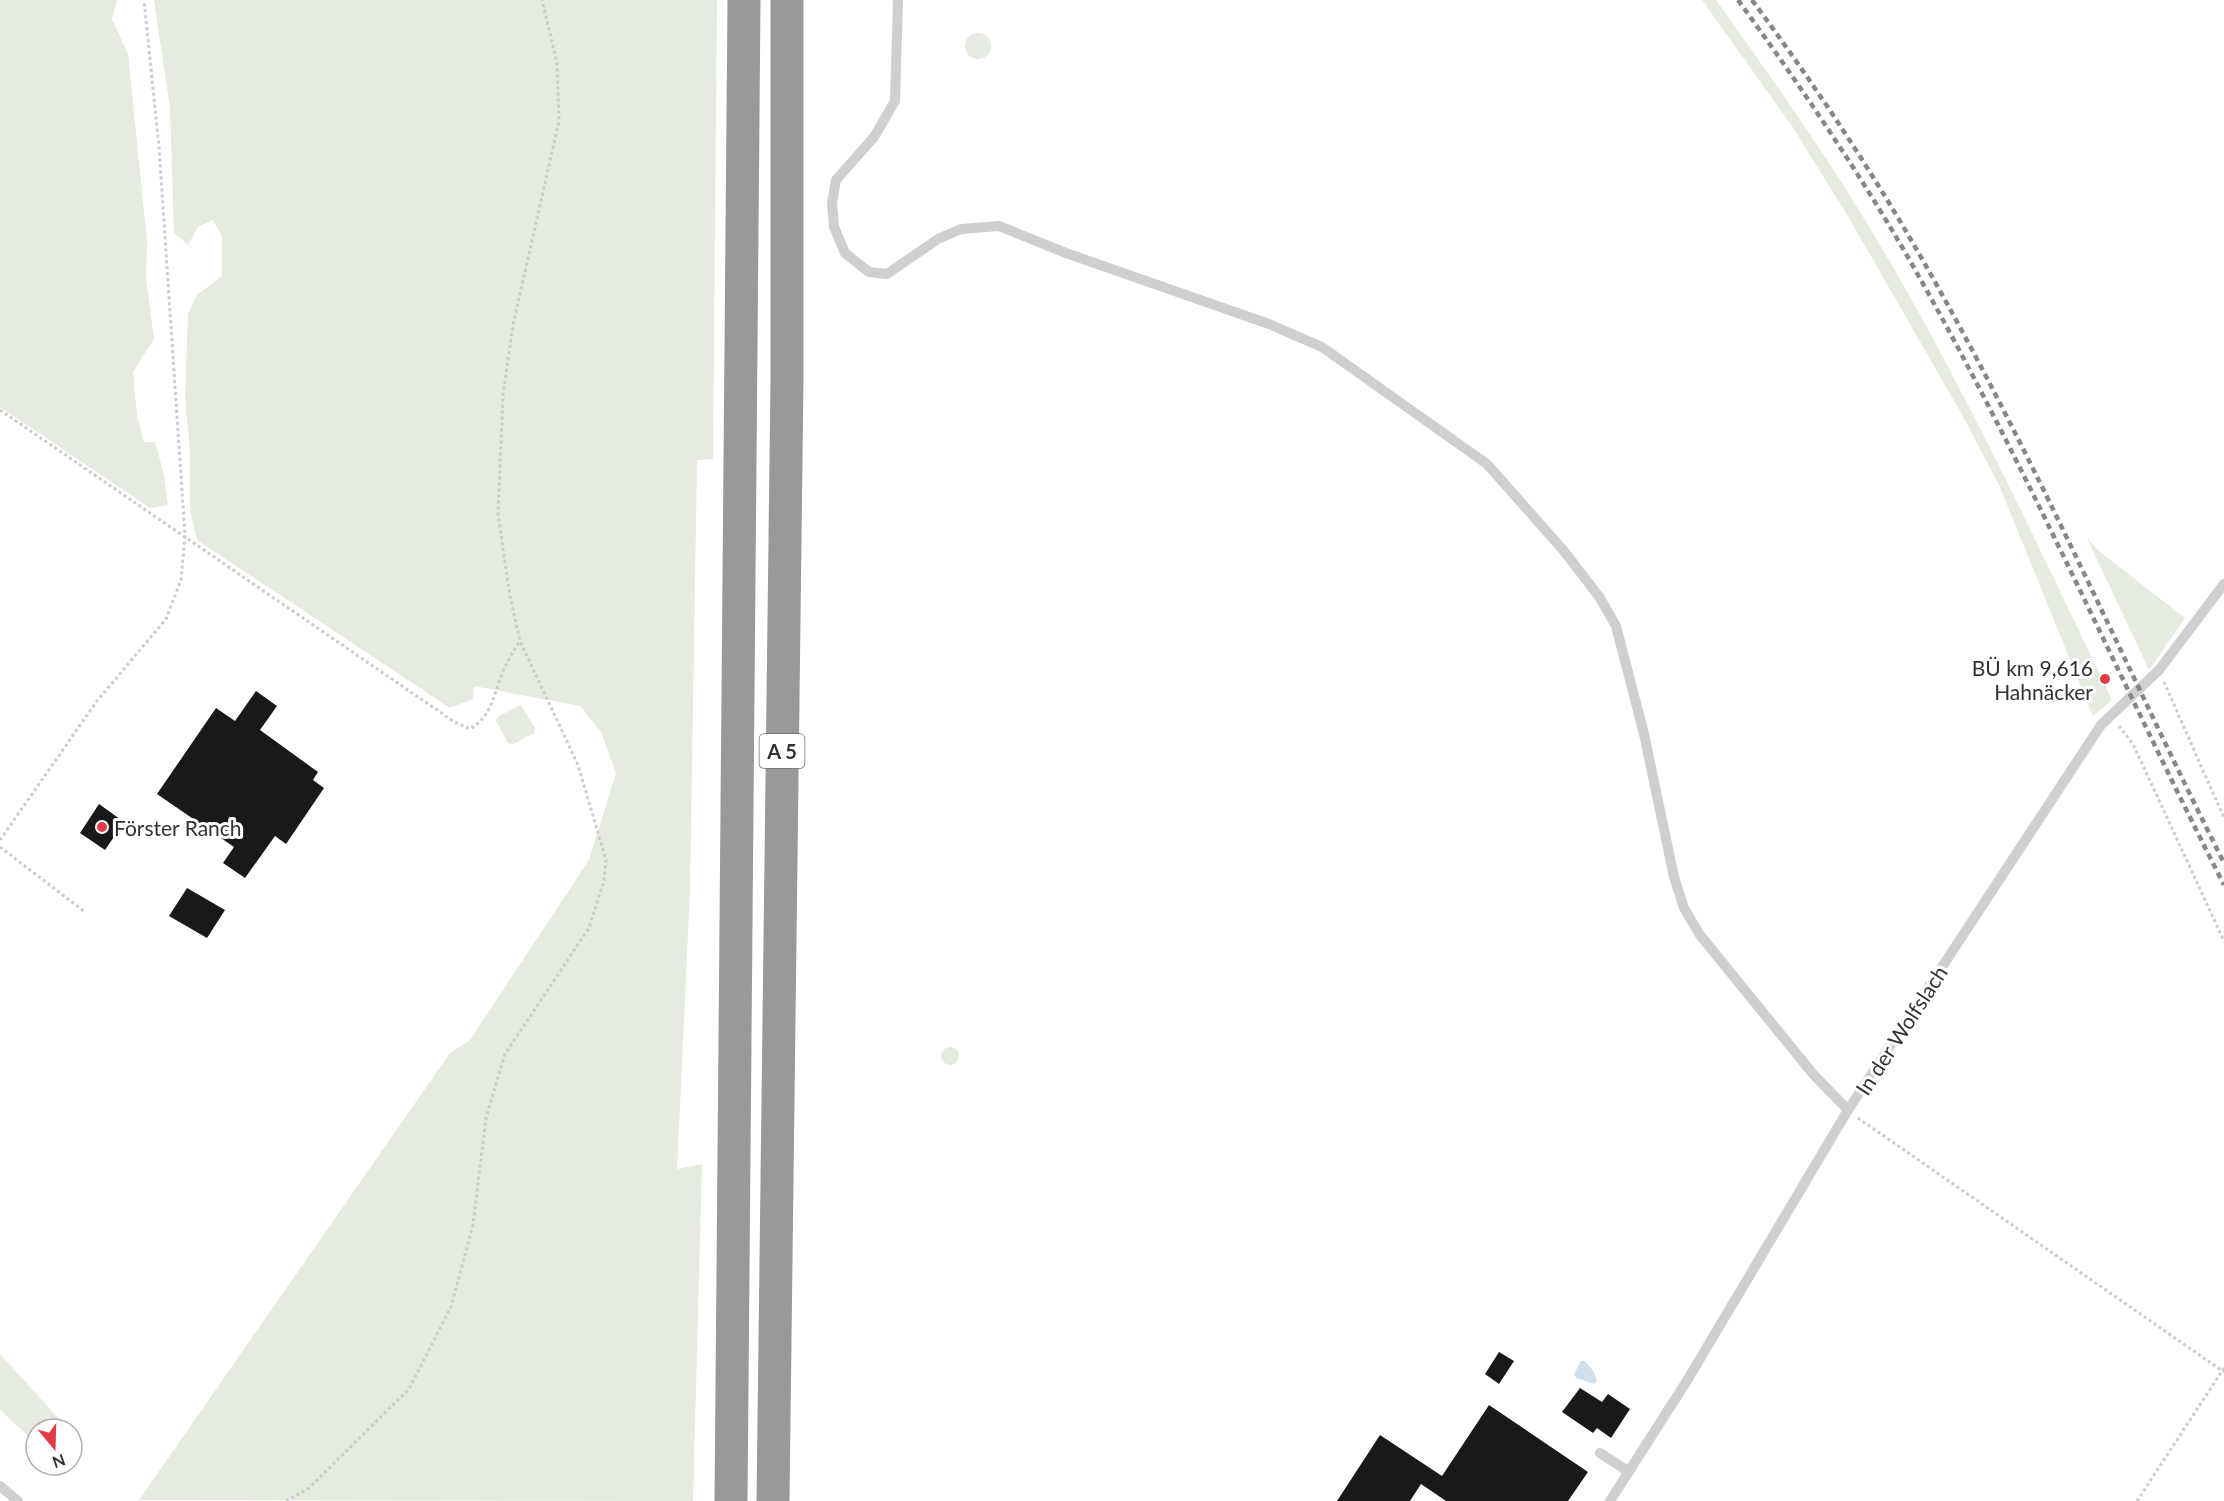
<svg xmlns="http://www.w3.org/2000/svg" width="2224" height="1501" viewBox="0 0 2224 1501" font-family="Lato,sans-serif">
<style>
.green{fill:#e5ebde}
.water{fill:#cee1ed}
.building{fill:#191919}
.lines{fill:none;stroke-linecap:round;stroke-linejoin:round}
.path{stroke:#ccc;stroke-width:3;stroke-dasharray:3 3;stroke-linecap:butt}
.lane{stroke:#cfcfcf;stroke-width:10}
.highway{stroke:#999;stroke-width:33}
.rail{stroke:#878787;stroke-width:4.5;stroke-dasharray:6 4.5;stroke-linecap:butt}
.poi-dot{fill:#e33a47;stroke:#fff;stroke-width:2}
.labels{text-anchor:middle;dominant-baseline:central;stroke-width:6;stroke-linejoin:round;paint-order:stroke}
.shield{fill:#fff;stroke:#707070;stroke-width:1.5}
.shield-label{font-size:20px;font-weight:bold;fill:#323232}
.poi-label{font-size:21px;fill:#323232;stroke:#fff;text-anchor:end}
.street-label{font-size:21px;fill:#323232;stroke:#fff}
</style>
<rect width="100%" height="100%" fill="#fff"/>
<g class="green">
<polygon points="0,0 117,0 112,19 128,54 147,241 146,278 154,339 133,372 137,415 144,442 155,442 164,475 168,505 150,508 0,407"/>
<polygon points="154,0 717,0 713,459 697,460 690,891 677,1169 702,1164 693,1501 139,1500 450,1053 470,1040 589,860 616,773 601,732 580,706 474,686 473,699 450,708 197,540 190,511 190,451 185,398 188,314 197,295 222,276 222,236 213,220 198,227 188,245 174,233 170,109"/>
<path d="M 1702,0 L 1716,0 C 1762,64 1807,128 1849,194 C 1950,355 2030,529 2112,700 L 2093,716 L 1999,485 L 1961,413 L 1849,218 L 1792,126 Z"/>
<circle cx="978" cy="46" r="13"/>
<polygon points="2087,538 2100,552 2185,618 2149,670"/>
<polygon points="521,705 535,728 534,733 513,744 508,743 496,721 497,717"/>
<circle cx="950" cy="1056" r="9"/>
<polygon points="0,1354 68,1429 36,1429 36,1443 0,1410"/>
</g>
<polygon class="water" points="1581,1361 1585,1361 1594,1372 1597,1381 1594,1384 1576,1378 1574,1374"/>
<g class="building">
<polygon points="256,691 277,706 260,730 318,772 313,780 324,788 286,844 275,836 245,878 223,863 234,847 157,794 216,708 235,721"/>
<polygon points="99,804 124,822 105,850 80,833"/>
<polygon points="187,888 225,910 207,938 169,916"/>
<polygon points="1499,1352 1514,1361 1499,1384 1485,1374"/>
<polygon points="1580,1388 1602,1402 1608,1394 1630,1409 1611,1438 1597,1428 1593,1433 1562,1412"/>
<polygon points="1489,1405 1588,1472 1568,1501 1446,1501 1421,1484 1410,1501 1337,1501 1380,1435 1442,1476"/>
</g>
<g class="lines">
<g class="path">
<path d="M 0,410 L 453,721 L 470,729 C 492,716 493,696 502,674 C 507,662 513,651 520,641"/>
<polyline points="2164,682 2224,818"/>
<polyline points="2119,726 2133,744 2224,941"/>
<polyline points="0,840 97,701 166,619 181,580 185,536 159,147 144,0"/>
<polyline points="0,847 85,912"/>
<polyline points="1858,1118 2224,1372"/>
<polyline points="286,1501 309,1488 409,1389 451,1307 473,1225 486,1118 505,1054 589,928 604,881 606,860 578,765 520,641 510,596 498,514 503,395 513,325 559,121 557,63 542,0"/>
<polyline points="2137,1501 2224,1368"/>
</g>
<g class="lane">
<polyline points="898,0 895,101 874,137 836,180 832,203 834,227 845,253 869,272 887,274 938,239 961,229 999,226 1066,253 1269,324 1322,347 1487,464 1564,551 1600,598 1616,626 1644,734 1674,877 1684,908 1700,935 1813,1074 1848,1110"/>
<polyline points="1600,1453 1629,1472"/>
<polyline points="0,1486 18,1501"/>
<polyline points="1610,1501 1688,1379 1848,1110 2101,725 2159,670 2224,584"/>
</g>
<g class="highway">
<polyline points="731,1501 744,0"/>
<polyline points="773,1501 787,379 787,0"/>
</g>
<g class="rail">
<path d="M 1738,0 C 1799,84 1857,169 1909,259 C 2025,462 2118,677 2224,885"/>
<path d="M 1752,0 C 1812,81 1868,165 1918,252 C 2032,450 2122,660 2224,863"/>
</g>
</g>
<g class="poi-dot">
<circle cx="2105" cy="679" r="6"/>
<circle cx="102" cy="827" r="6"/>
</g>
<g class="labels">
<rect class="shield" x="759.5" y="734" width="45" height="34" rx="4.5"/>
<g class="shield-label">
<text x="782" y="751">A 5</text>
</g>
<g class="poi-label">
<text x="2093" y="667">BÜ km 9,616<tspan x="2093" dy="24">Hahnäcker</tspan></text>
<text x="114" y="827" text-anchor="start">Förster Ranch</text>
</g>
<g class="street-label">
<text transform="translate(1901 1030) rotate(-57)">In der Wolfslach</text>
</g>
</g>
<g transform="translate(54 1447) rotate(161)"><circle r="28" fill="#ffffff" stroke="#adadad" stroke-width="1.5"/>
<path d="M0-4.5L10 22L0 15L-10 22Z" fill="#e33a47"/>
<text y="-9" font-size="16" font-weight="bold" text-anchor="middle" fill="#323232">N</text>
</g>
</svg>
